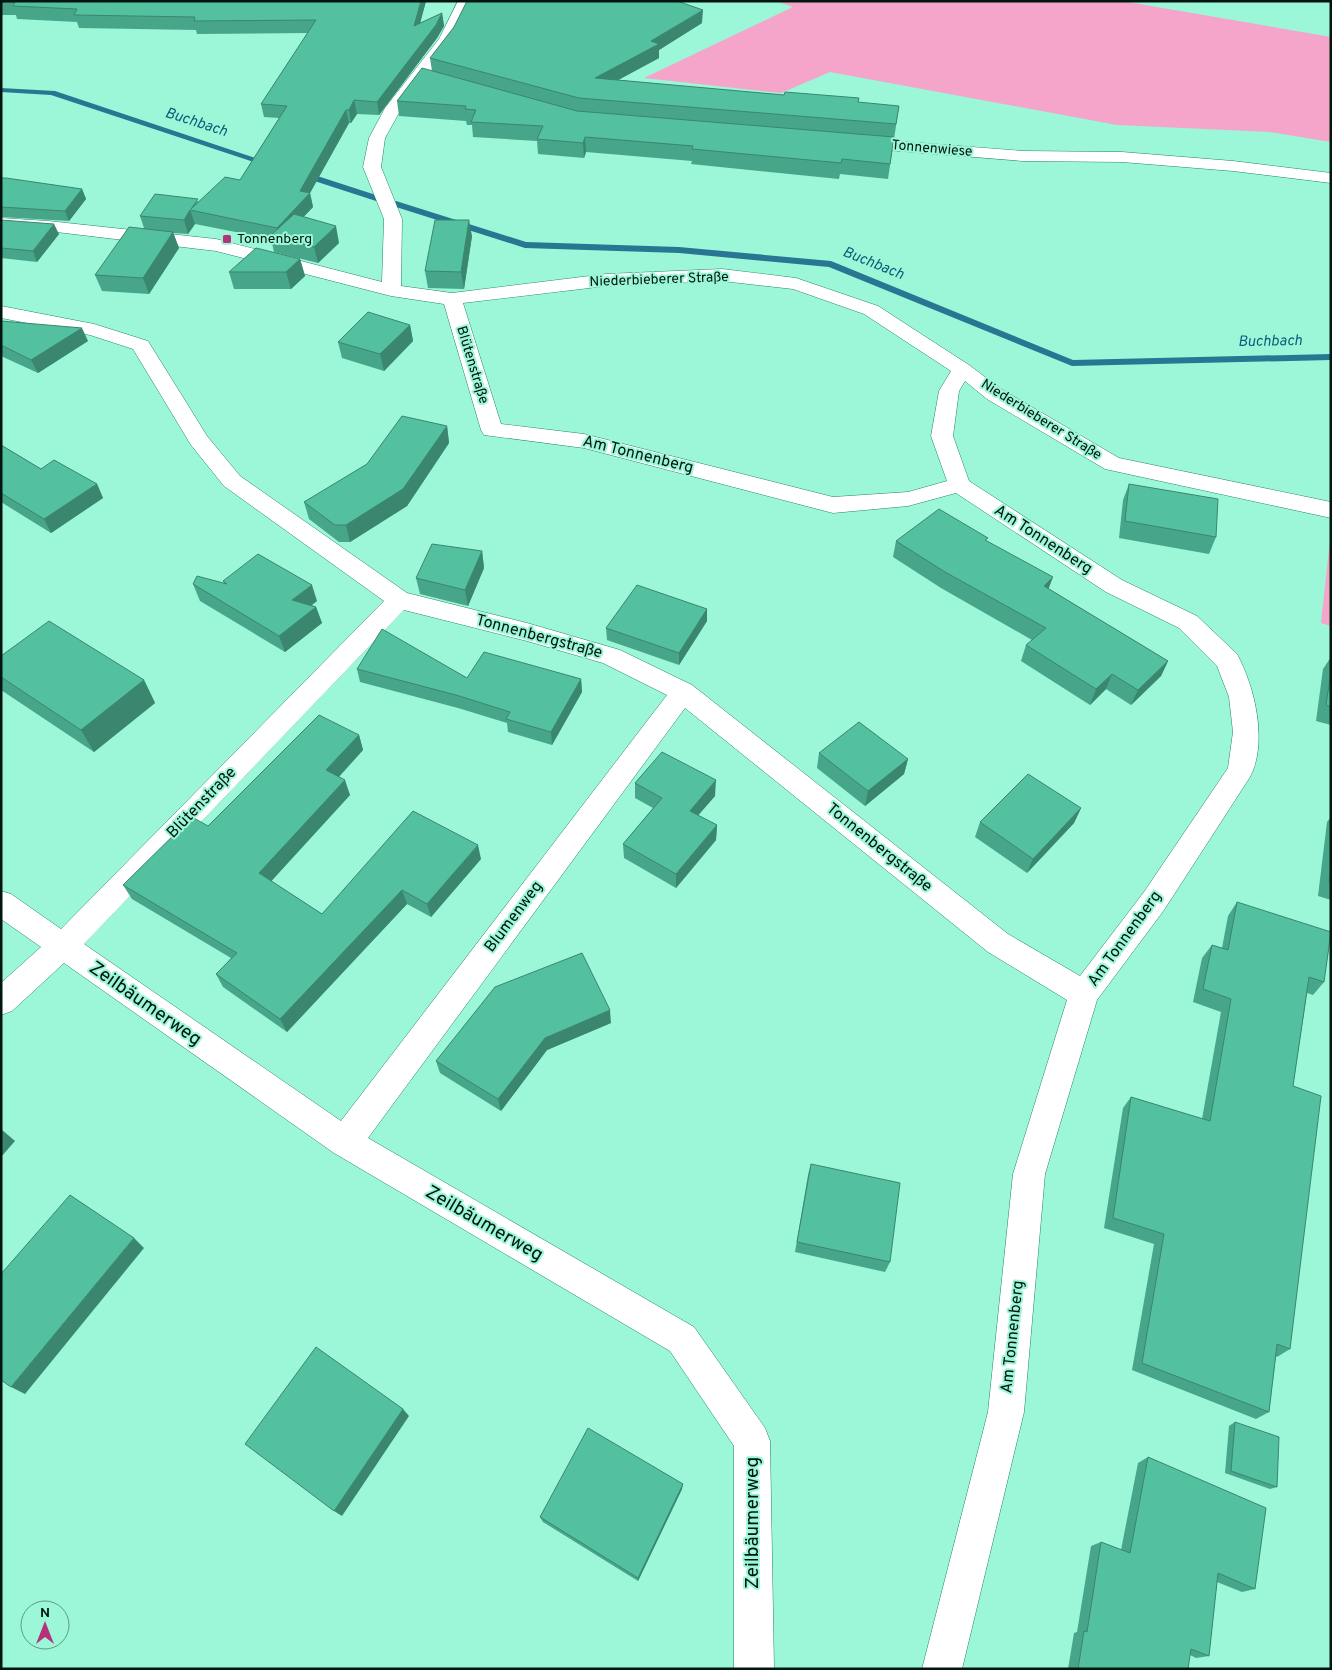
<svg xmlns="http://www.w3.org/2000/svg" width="1332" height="1670" viewBox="0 0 1332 1670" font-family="Overpass,sans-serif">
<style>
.green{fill:#f5a5ca}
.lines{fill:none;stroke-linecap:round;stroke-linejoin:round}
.stream{fill:#287692;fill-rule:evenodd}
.minor-casing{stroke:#25866b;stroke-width:1}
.minor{fill:#fff;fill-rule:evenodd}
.wall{fill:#47a589}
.shaded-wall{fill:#3a866f}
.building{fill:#53c09f;stroke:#3a866f}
.poi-dot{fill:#b5327b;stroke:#9cf6d8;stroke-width:2}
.labels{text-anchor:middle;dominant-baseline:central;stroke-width:4;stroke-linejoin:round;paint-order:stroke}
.far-street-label{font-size:14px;fill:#00160e;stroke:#9cf6d8}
.far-poi-label{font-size:14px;fill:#00160e;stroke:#9cf6d8;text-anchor:start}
.far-water-label{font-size:15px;font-style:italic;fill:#0c5c7a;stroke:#9cf6d8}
.street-label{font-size:16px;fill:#00160e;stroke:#9cf6d8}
.near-street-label{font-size:19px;fill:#00160e;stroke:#9cf6d8}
</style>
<rect width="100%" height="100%" fill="#9cf6d8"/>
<g class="green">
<polygon points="775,1 1122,1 1331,37 1331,142 1270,132 1117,125 830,72 781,93 644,78 793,7"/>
<polygon points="1331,531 1331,626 1321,623"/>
</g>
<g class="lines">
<g class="stream">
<polygon points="1,88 55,91 273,164 266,166 51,95 1,92"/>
<polygon points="302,171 382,197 383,199 382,201 376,201 299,176 299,172"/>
<polygon points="396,201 526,242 679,247 831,261 1073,360 1331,354 1331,360 1072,366 829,267 679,253 525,248 393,206 392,204"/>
</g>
<defs>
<g id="minor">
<path d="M 458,1 L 473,1 L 454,40 L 399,113 L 385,138 L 381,167 L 402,219 L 401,286 L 452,293 L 606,274 L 722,269 L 796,278 L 878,306 L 969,365 L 1001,389 L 1119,458 L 1331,502 L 1331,518 L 1105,469 L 987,399 L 965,381 L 959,391 L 953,436 L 969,481 L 1122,580 L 1197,616 L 1237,654 C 1255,687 1268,743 1250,777 L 1164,910 L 1097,1000 L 1045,1174 L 1024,1412 L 962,1669 L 922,1669 L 988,1412 L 1013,1174 L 1067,1000 L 988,952 L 685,708 L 368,1138 L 694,1327 L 765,1428 L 770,1441 L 774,1669 L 734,1669 L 734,1446 L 670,1351 L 334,1153 L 64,963 L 12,1011 L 1,1015 L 1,983 L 41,947 L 1,919 L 1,891 L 11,894 L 61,929 L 384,601 L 224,486 L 191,445 L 133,349 L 90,335 L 1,318 L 1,306 L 94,324 L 148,341 L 207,436 L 240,476 L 407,593 L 527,623 L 620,650 L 692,685 L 1008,934 L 1080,976 L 1144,892 L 1228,768 L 1233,732 L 1229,697 L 1217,666 L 1179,628 L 1106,592 L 956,493 L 908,506 L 833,513 L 584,448 L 484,435 L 481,430 L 444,304 L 391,296 L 216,251 L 48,231 L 1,228 L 1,218 L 48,221 L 216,239 L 382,282 L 384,219 L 363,167 L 369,138 L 385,108 L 439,39 ZM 722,281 L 793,289 L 864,314 L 951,371 L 939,391 L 931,436 L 947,481 L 908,492 L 833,497 L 584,434 L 501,424 L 463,303 L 606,286 ZM 404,610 L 527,641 L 603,663 L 667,695 L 341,1121 L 84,944 Z"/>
<polygon points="856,138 1023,151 1122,152 1233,161 1331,173 1331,183 1233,171 1122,162 1023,161 850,147 847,143 850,139"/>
</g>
</defs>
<use href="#minor" class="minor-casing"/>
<use href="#minor" class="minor"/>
</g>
<g class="wall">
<polygon points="1,1 426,1 420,23 442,13 444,26 437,38 379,115 357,114 351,123 349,123 310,193 313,207 303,217 339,243 318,263 274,252 271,239 195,224 188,234 173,233 179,248 149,294 102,291 95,275 144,228 140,216 199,201 240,180 279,118 264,117 261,104 308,33 197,34 196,30 79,28 77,22 17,19 16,15 1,15"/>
<polygon points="702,23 659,50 659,58 618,80 784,95 859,98 858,103 899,106 888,179 840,174 839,179 691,164 692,161 586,152 584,158 538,154 537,141 473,137 472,125 467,125 466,121 399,116 397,101 432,71 430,58"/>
<polygon points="1,178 82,189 86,199 69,221 1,217"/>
<polygon points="1,220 59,234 37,262 1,258"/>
<polygon points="472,236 464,289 428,288 425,271"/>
<polygon points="300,259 305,276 291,289 234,289 229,272"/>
<polygon points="1,321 88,341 38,373 1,356"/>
<polygon points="410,325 413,341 384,371 342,358 338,342"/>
<polygon points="447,426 449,443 407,506 350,542 339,542 309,519 304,502"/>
<polygon points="1,445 41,469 97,484 103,498 51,533 1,502"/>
<polygon points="1129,484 1216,537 1209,554 1119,538 1123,500"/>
<polygon points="896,541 987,541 1049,589 1168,661 1161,676 1131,705 1106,689 1090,705 1021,661 1026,645 1032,640 941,588 893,557"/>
<polygon points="482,551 484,568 468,606 420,594 416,578"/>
<polygon points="223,581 317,601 311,605 316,607 322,623 285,652 200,601 193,584 224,583"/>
<polygon points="707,609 707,621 679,665 607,640 606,628"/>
<polygon points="1,656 144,680 155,703 94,752 1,690"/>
<polygon points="1331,657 1331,725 1316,721 1323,669"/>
<polygon points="357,669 467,678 581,679 582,692 552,745 508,732 507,723 458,708 360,682"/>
<polygon points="359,735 363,750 339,777 350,795 271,881 322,914 481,859 431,917 407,904 287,1032 223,987 216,974 231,958 132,899 123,885 208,826"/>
<polygon points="819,753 908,759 904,774 865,806 817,768"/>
<polygon points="635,783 715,796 698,815 717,825 716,840 676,888 624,858 623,844 653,808 635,798"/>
<polygon points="1081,808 1074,823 1027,873 975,837 980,822"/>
<polygon points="1331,817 1331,900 1318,896 1327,822"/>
<polygon points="1237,902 1324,982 1313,995 1307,993 1293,1086 1290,1349 1277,1357 1276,1356 1269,1412 1256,1419 1132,1370 1154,1244 1104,1228 1123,1108 1131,1097 1202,1119 1221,1012 1193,1002 1202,958 1212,945 1222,948 1228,916"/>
<polygon points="611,1023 547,1050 501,1111 440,1073 436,1061"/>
<polygon points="811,1164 890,1262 885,1272 795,1252 808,1175"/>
<polygon points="1235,1422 1277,1487 1270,1489 1225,1473 1229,1426"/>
<polygon points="1148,1457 1255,1589 1242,1592 1217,1582 1209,1656 1196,1658 1190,1655 1188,1669 1068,1669 1074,1633 1077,1632 1091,1546 1101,1542 1121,1550 1138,1463"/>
<polygon points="682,1489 638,1581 543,1522 540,1517"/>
</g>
<g class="shaded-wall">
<polygon points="421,1 426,1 416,39 414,26"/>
<polygon points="703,10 702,23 659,50 659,58 596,92 595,78 651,41"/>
<polygon points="442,13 444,26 437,38 379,115 377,102"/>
<polygon points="354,100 357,114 351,123 349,110"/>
<polygon points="346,110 349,123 310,193 313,207 283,239 280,238 277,228 300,191"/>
<polygon points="585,137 586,152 584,158 583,143"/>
<polygon points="82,189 86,199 69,221 65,211"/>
<polygon points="190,210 195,224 188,234 184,220"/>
<polygon points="469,220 472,236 464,289 461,272"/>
<polygon points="54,224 59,234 37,262 33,251"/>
<polygon points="336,226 339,243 318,263 314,247"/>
<polygon points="173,232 179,248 149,294 143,278"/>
<polygon points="300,259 305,276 291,289 286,272"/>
<polygon points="410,325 413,341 384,371 380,354"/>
<polygon points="82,328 88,341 38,373 31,360"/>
<polygon points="447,426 449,443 407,506 350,542 346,525"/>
<polygon points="97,484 103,498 51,533 44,519"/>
<polygon points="482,551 484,568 468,606 465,590"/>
<polygon points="1053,577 1047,593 1044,586"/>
<polygon points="312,585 317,601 297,617 292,600"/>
<polygon points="316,607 322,623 285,652 279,636"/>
<polygon points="707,609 707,621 679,665 679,653"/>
<polygon points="1168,661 1161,676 1131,705 1138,690"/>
<polygon points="1112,674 1106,689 1090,705 1096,689"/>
<polygon points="581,679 582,692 552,745 551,732"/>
<polygon points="144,680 155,703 94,752 81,730"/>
<polygon points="359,735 363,750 331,785 326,770"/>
<polygon points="908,759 904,774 865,806 868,791"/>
<polygon points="345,780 350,795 266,887 259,873"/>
<polygon points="716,780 715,796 689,826 690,811"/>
<polygon points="1081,808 1074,823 1027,873 1033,859"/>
<polygon points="717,825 716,840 676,888 676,874"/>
<polygon points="478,845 481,859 431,917 427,904"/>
<polygon points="402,890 407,904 287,1032 280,1019"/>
<polygon points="610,1010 611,1023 547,1050 501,1111 498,1099 545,1038"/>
<polygon points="1,1129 15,1141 1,1157"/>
<polygon points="134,1238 144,1248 25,1394 11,1387"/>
<polygon points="403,1409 409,1416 342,1516 334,1511"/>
<polygon points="683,1484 682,1489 638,1581 638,1578"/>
</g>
<g class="building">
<polygon points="1,1 421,1 414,26 442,13 436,25 377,102 354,100 349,110 346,110 300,191 310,193 277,228 190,210 184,220 140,216 155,194 198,199 191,209 225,177 240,180 287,106 261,104 316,20 194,21 195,17 74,15 77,9 13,6 15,2 1,2"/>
<polygon points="467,1 677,1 703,10 651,41 659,44 595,78 784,95 785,92 859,98 858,102 899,106 896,124 579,98 430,58 454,27"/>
<polygon points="422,68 577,111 894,137 890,164 842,159 841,163 692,149 693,146 585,137 583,143 537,139 543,126 471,122 476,110 465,109 466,106 397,101"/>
<polygon points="1,178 6,178 82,189 65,211 1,207"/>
<polygon points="294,214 336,226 314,247 270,236"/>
<polygon points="1,220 54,224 33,251 1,248"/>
<polygon points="435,220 469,220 461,272 425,271"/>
<polygon points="129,227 173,232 143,278 95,275"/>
<polygon points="256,248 300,259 286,272 229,272"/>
<polygon points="368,312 410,325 380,354 338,342"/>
<polygon points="1,321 82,328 31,360 1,345"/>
<polygon points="402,416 447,426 403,489 346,525 335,525 304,502 367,464"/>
<polygon points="1,445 41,469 54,460 97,484 44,519 1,493"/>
<polygon points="1129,484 1218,499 1216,537 1125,521"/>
<polygon points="939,509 988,538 985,540 1053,577 1044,586 1168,661 1138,690 1112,674 1096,689 1026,645 1046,628 945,572 896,541"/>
<polygon points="432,544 482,551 465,590 416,578"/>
<polygon points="258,554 312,585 292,600 316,607 279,636 193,584 197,576 227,584 223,581"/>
<polygon points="637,585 707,609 679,653 606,628"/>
<polygon points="49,621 144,680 81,730 1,677 1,656"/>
<polygon points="382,629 467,678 484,652 581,679 551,732 506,719 510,712 456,695 357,669"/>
<polygon points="1331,672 1331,707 1326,705"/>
<polygon points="319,715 359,735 326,770 345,780 259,873 322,914 413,811 478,845 427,904 402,890 280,1019 216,974 237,953 123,885 192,817 208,826"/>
<polygon points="859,722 908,759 868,791 819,753"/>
<polygon points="662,752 716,780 690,811 717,825 676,874 623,844 662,798 635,783"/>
<polygon points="1028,774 1081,808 1033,859 980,822"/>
<polygon points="1331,866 1331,882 1329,882"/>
<polygon points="1237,902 1331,932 1324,982 1309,977 1293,1086 1321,1096 1290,1349 1277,1344 1269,1412 1142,1363 1164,1234 1113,1218 1131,1097 1210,1121 1231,999 1203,989 1212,945 1228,950"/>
<polygon points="582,953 610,1010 545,1038 498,1099 436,1061 495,987"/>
<polygon points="811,1164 900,1183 890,1262 797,1242"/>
<polygon points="70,1195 134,1238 11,1387 1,1380 1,1274"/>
<polygon points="316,1347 403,1409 334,1511 245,1444"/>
<polygon points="1235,1422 1279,1437 1277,1487 1231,1471"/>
<polygon points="588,1428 683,1484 638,1578 540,1517"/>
<polygon points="1148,1457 1266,1508 1255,1589 1218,1573 1209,1656 1191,1649 1188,1669 1078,1669 1084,1631 1087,1632 1101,1542 1130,1553"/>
</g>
<rect class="poi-dot" x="222" y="234" width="10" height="10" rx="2.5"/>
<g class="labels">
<g class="far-street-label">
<text transform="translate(932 149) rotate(5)">Tonnenwiese</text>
<text transform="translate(659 280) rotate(-2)">Niederbieberer Straße</text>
<text transform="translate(472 365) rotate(73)">Blütenstraße</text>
<text transform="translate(1041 420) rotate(32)">Niederbieberer Straße</text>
</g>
<g class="far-poi-label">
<text x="237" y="239">Tonnenberg</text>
</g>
<g class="far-water-label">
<text transform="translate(196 123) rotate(18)">Buchbach</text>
<text transform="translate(873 264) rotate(22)">Buchbach</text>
<text transform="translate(1270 342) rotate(-1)">Buchbach</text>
</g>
<g class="street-label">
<text transform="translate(638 455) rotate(14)">Am Tonnenberg</text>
<text transform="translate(1043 540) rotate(33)">Am Tonnenberg</text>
<text transform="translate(539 637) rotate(15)">Tonnenbergstraße</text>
<text transform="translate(202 803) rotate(-46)">Blütenstraße</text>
<text transform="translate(879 848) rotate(39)">Tonnenbergstraße</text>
<text transform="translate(514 917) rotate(-53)">Blumenweg</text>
<text transform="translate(1125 939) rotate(-54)">Am Tonnenberg</text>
<text transform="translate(1013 1337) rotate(-84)">Am Tonnenberg</text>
</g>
<g class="near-street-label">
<text transform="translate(145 1004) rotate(35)">Zeilbäumerweg</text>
<text transform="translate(484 1224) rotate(30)">Zeilbäumerweg</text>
<text transform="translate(753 1523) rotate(-90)">Zeilbäumerweg</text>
</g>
</g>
<rect width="1332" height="1670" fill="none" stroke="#00160e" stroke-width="5"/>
<g transform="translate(45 1625)"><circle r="24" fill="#9cf6d8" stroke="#5e9c87"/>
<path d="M0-4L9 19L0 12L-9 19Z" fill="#b5327b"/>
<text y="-8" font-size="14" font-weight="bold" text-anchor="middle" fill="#00160e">N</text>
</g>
</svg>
